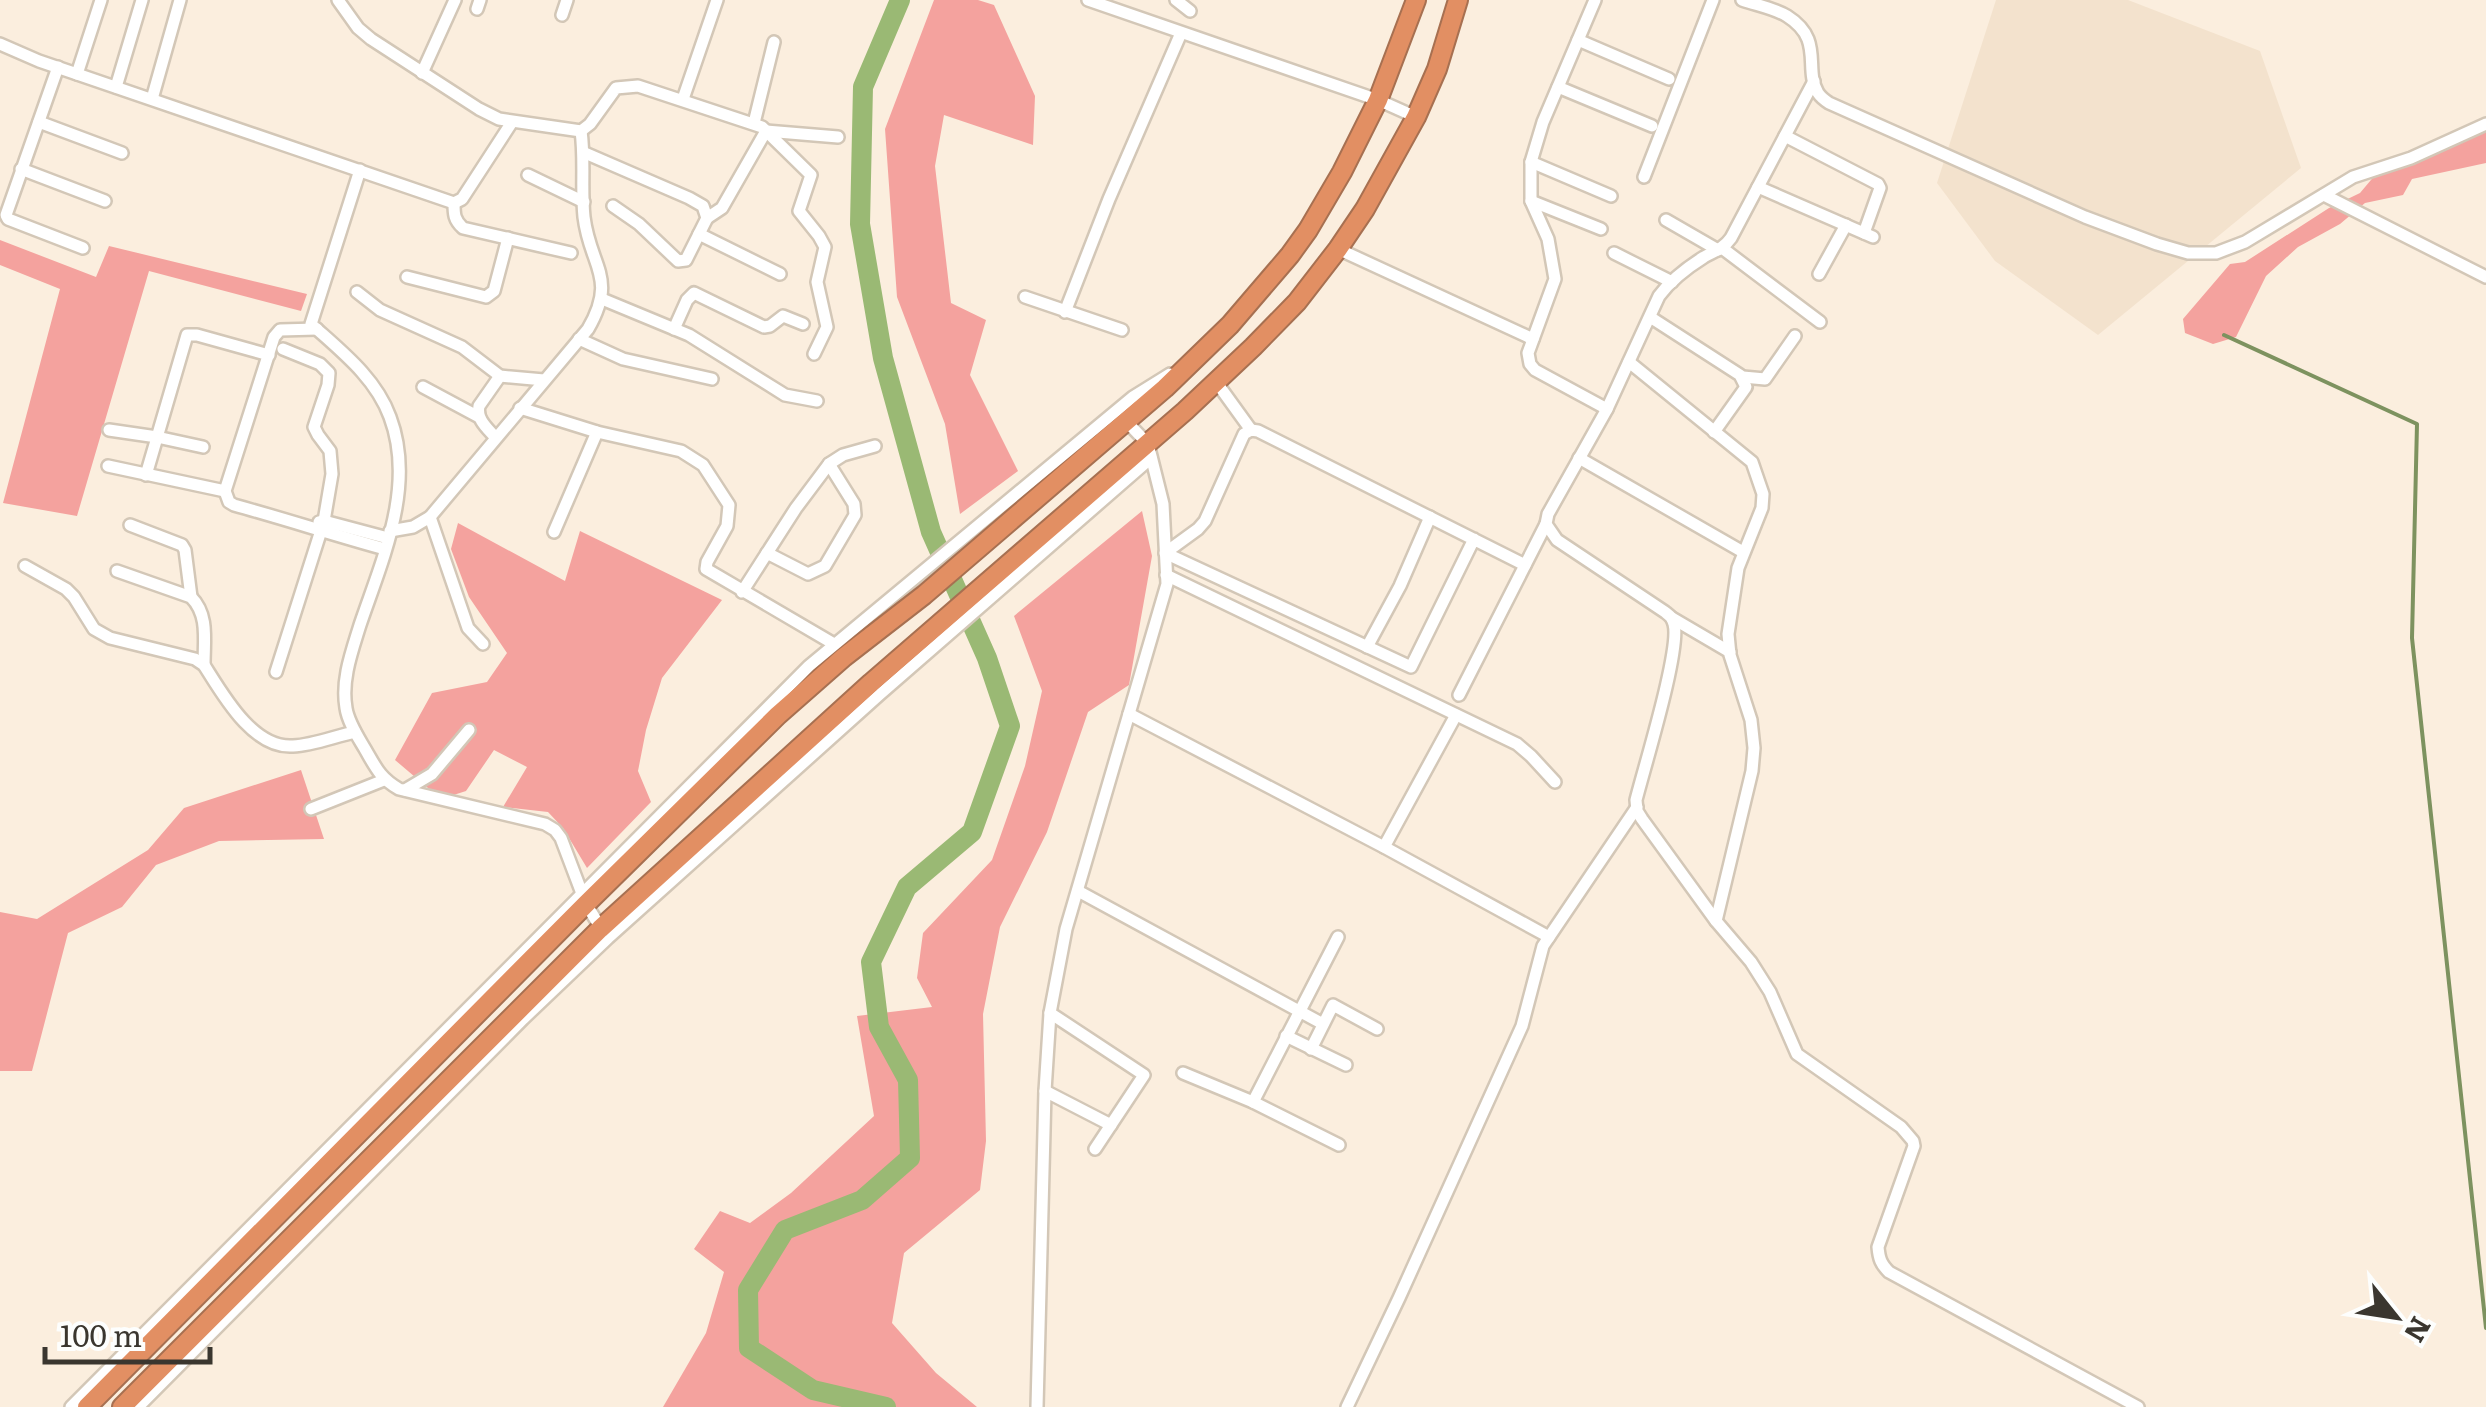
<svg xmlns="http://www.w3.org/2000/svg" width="2486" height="1407" viewBox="0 0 2486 1407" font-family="Literata,serif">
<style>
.built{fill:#f3e2cd}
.forest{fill:#f4a29e}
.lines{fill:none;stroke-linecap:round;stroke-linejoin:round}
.stream{stroke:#7d925f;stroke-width:4}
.river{stroke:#9ab974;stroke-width:20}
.minor-casing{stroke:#d3c7b7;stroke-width:16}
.highway-casing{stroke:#a77051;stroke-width:22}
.minor{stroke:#fff;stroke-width:11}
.highway{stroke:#e28f63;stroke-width:18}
</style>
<rect width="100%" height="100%" fill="#fbeede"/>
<polygon class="built" points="1996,0 2128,0 2260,51 2301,168 2098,335 1995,261 1937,183"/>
<g class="forest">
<polygon points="934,0 978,0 994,5 1035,96 1033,145 944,115 935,166 951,303 986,320 970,375 1018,471 960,514 945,424 897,297 885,129"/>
<polygon points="2486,128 2486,163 2412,179 2403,195 2365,203 2340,224 2298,247 2266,276 2236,337 2213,344 2185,333 2183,319 2230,264 2245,262 2329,208 2360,193 2376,174"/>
<polygon points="0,240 96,277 109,246 307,294 301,311 149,271 77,516 3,503 60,289 0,265"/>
<polygon points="1142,511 1152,556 1129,685 1088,712 1047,832 1000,927 983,1014 986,1141 980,1190 904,1253 892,1323 936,1373 977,1407 663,1407 706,1333 724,1272 694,1249 720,1211 750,1223 791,1193 874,1116 857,1016 932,1007 917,978 923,933 992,860 1025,766 1042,691 1014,616"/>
<polygon points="458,523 565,581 580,531 722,600 662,678 646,730 638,771 651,802 587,868 563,828 548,812 503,807 527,767 494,750 466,791 441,799 395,760 432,693 487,682 507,653 469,597 451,549"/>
<polygon points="301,770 324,839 219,841 156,865 122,907 68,933 32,1071 0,1071 0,912 37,919 148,850 184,808"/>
</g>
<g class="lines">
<polyline class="stream" points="2224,335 2417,424 2412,638 2486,1328"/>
<polyline class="river" points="886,1407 813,1390 749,1348 748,1290 785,1230 862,1200 910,1158 908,1080 879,1027 871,962 907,887 972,832 1010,726 987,658 931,532 883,358 860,224 863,87 900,0"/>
<defs>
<g id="minor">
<polyline points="338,0 358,28 371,39 479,109 499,119 581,131 590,124 616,88 638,86 762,127 811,175 799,211 819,236 825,247 817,282 827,327 814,354"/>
<polyline points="1088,0 1378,100 1416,117"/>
<polyline points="1176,0 1190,11"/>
<polyline points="1595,0 1543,122 1531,162 1531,201 1548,239 1555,279 1528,353 1530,364 1535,370 1607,409"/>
<path d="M 1742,0 C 1756,5 1774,8 1787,16 C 1825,40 1803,68 1818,93 C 1820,96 1826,101 1829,103 L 2085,217 L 2157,244 L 2188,253 L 2216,253 L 2245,242 L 2353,177 L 2411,158 L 2486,124"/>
<polyline points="477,9 480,0"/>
<polyline points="562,15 567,0"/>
<polyline points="1578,40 1669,79"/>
<polyline points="0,44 39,61 454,203 462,199 512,122"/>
<polyline points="58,67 6,215 8,219 83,248"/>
<polyline points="422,73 455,0"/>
<polyline points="77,74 101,0"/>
<path d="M 1814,81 L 1731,238 C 1724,248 1715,251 1704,257 C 1688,267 1670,281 1659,296 L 1607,409 L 1548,514 L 1546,524 L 1557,540 L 1665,612 C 1670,616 1672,617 1674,624 C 1681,649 1644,768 1636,800 L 1637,811 L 1642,819 L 1716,921 L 1751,962 L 1770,992 L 1797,1054 L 1901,1127 L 1913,1141 L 1914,1146 L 1878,1247 C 1879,1259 1881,1264 1889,1272 L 2138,1407"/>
<polyline points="116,87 142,0"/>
<polyline points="1558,87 1652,126"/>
<polyline points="152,99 180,0"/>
<polyline points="683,99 717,0"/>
<polyline points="39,122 122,153"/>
<polyline points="754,123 774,42"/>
<polyline points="1785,136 1878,184 1880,188 1864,233"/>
<polyline points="585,153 689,198 703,206 707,218 686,260 678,261 639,224 613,206"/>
<polyline points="1531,162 1611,196"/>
<polyline points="21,169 105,201"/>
<path d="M 360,170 L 311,324 C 341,351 376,378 390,417 C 416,486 382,560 360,625 C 352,651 341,680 346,708 C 348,722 358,737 365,749 C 376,768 380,778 399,789 L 545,824 L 555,830 L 561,838 L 586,904 L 604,933"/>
<polyline points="528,175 584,202"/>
<polyline points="1644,177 1713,0"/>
<polyline points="1758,187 1873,237"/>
<polyline points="2324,195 2486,277"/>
<polyline points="1531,201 1601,229"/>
<path d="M 454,203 C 454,214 454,220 463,228 L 571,253"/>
<polyline points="707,218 722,208 766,131 838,137"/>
<polyline points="1666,220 1718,250"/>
<polyline points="699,234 780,274"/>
<polyline points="1722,248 1820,322"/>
<polyline points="1338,249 1533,339"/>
<polyline points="1614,253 1672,282"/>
<polyline points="1819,274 1846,225"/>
<polyline points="407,277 486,297 494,291 508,238"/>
<polyline points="357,292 380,310 462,347 500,376 544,380"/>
<polyline points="1025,297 1122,330"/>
<polyline points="602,299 689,335 785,395 817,401"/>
<polyline points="1065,312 1109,199 1181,33"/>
<polyline points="1650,317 1740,375 1746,387 1714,432"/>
<path d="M 317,329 L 280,330 L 274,337 L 225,491 L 229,502 L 234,505 C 285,519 334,535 385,549"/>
<polyline points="674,329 687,300 694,293 764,327 770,326 783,316 803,324"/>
<polyline points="579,339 623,359 712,379"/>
<polyline points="1629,362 1752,462 1763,494 1762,508 1738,568 1728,634 1730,655 1751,720 1754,748 1752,771 1716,921"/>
<polyline points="1743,377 1765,379 1795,336"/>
<polyline points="1217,383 1251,430"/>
<polyline points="423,387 479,417"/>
<polyline points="520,408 597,432 681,451 703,465 729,505 727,526 707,562 706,569 834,644"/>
<polyline points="109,430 157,437 203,447"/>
<path d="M 495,437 C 487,428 476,419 479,406 L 500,376"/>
<polyline points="1579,458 1743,552"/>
<polyline points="108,466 225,491"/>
<polyline points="146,475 187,335 197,335 269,355"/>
<polyline points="430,517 468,628 483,644"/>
<polyline points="319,522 324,521 388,538"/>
<polyline points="130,525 182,545 185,550 191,597"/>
<path d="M 390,531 L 413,527 L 430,517 L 588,329 C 618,277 590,267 584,217 C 581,188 585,160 581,131"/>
<polyline points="554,532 597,432"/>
<polyline points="1474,539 1411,667 1165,553 1198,529 1205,521 1244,434 1251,430 1258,431 1525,565"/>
<polyline points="767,553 808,574 825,566 855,515 854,504 829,464"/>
<path d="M 25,566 L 66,589 L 74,597 L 94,629 L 110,638 L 195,659 L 204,665 C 223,695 253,749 293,746 C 314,745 335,736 355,732"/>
<path d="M 117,571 L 191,597 C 209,615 204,640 204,665"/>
<polyline points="1166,575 1517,744 1531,756 1555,782"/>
<polyline points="742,592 796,508 829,464 843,455 875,446"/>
<polyline points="1672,618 1730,652"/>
<polyline points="1367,647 1400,586 1430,517"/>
<polyline points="276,672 324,521 332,474 330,451 318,435 314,427 328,385 329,373 320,364 283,349"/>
<polyline points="1459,695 1546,524"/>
<polyline points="1129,714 1384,847 1549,937"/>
<polyline points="405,790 432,774 469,730"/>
<polyline points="311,809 384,780"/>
<polyline points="1384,847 1456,715"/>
<polyline points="1078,891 1323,1024"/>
<polyline points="1050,1013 1144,1075 1095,1149"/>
<polyline points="1286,1036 1346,1065"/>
<polyline points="1311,1049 1333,1005 1377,1029"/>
<polyline points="1183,1073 1253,1102 1339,1145"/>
<polyline points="1045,1091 1111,1125"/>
<polyline points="1253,1102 1338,937"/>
<polyline points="71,1407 809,666 1133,397 1170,374"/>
<polyline points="138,1407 523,1019 608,938 879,695 1151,458"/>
<polyline points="1037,1407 1045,1091 1050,1013 1066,929 1167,584 1163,504 1148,444 1124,419"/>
<polyline points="1347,1407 1399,1298 1522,1026 1543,946 1637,807"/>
</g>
<g id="highway">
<polyline points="87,1407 586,904 778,715 844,657 924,595 1165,388 1230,325 1290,255 1308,230 1342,172 1378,100 1416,0"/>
<polyline points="122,1407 600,929 871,683 1185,411 1253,347 1297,302 1338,249 1365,209 1416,117 1437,69 1458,0"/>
</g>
</defs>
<use href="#minor" class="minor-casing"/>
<use href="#highway" class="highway-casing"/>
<use href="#minor" class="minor"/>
<use href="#highway" class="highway"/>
</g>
<g transform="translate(2396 1317) rotate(120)" stroke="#fdfefd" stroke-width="8" paint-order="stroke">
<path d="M0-8L18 38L0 25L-18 38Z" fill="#3a362f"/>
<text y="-15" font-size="28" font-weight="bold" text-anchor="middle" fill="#3a362f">N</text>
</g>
<path d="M45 1347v15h165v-15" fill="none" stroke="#3a362f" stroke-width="5"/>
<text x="60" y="1347" font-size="30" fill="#3a362f" stroke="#fdfefd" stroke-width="8" paint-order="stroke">100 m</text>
</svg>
